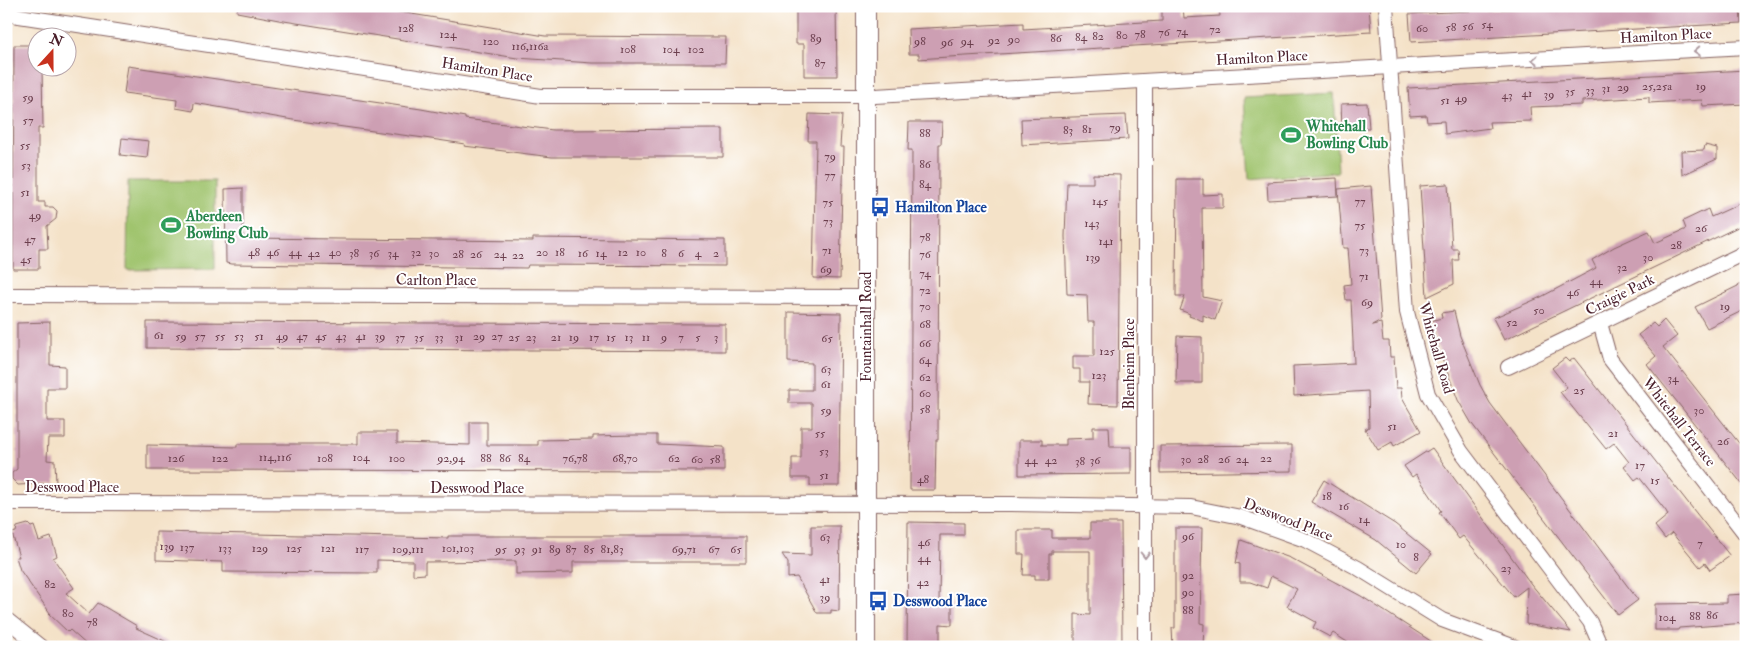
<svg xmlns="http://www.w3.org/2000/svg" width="1752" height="653" viewBox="0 0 1752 653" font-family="'IM FELL Double Pica',serif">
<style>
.green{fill:#a0c46e;stroke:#75724c}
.building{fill:#cd9fb3}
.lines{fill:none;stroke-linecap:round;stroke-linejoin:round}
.minor-casing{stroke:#866362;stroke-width:16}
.tertiary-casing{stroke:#866362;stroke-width:20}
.minor{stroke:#fff;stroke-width:14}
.tertiary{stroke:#fff;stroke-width:18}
.oneway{stroke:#ae9aa0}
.labels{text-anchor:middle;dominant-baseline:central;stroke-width:4;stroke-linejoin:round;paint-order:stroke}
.number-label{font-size:12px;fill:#6b3f4d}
.street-label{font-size:15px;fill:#4a1f2b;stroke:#fff}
.leisure-label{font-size:15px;font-weight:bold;fill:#27864d;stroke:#fff;text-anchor:start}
.transit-label{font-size:15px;font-weight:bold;fill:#164399;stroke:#fff;text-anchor:start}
</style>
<rect width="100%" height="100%" fill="#fff"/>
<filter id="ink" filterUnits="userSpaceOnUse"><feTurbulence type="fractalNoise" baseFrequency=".02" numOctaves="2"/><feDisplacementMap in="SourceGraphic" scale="10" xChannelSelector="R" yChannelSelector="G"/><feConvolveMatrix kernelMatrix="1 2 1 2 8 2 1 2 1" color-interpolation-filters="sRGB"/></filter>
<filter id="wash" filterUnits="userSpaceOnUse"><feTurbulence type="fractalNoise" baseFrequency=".0096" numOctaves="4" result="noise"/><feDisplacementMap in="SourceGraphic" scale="20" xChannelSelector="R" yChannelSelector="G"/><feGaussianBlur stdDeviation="1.12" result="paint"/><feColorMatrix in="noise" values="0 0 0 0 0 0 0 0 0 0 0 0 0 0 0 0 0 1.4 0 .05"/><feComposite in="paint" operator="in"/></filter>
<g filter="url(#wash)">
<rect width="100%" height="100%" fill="#f4e2c8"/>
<g class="green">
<polygon points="1334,93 1338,172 1249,179 1244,98"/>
<polygon points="128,181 215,181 215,269 127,270"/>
</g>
<g id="blocks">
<g class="building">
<polygon points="238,6 363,6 545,36 726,37 725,63 592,63 517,58 284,21 237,12"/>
<polygon points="796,6 836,6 837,76 804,76 804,44 796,44"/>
<polygon points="1175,6 1183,6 1184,18 1220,16 1219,6 1240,6 1240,8 1369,6 1371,32 932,58 919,59 919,54 909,54 908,29 1023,23 1023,29 1162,21 1162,7"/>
<polygon points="1568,6 1740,6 1741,23 1411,42 1409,14"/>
<polygon points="14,45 38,45 38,68 42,68 43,128 38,128 38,202 45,202 45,207 53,207 57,211 56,219 47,226 48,249 39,249 39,269 13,269"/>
<polygon points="128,66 421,109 465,117 465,119 553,130 723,129 723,157 552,157 464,146 465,144 424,138 293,120 194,103 193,111 176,108 177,100 124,93"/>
<polygon points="1746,70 1746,104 1703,106 1702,100 1649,103 1649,97 1582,101 1582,105 1530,107 1531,121 1489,122 1490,128 1445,134 1444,121 1427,122 1426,115 1410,116 1408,88"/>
<polygon points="1367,103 1369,128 1342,129 1341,104"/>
<polygon points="809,114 842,115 840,147 844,147 843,184 842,184 840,279 813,278 816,141 808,141"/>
<polygon points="1126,115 1128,139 1022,145 1021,119"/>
<polygon points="909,122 942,122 941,144 939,144 938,440 936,440 935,490 910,490 912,150 908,150"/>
<polygon points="122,138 149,141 147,158 120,155"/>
<polygon points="1705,145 1717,148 1717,159 1682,175 1681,151 1704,150"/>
<polygon points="1093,174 1120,175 1118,405 1088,404 1089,382 1080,382 1080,369 1073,369 1073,356 1094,356 1094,322 1088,322 1087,295 1067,294 1065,236 1067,183 1093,183"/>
<polygon points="1337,178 1338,196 1268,200 1267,182"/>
<polygon points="1177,179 1203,179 1203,195 1223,194 1223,208 1202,208 1203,297 1222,301 1215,320 1203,315 1203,321 1189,316 1190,314 1180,310 1185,296 1176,296"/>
<polygon points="1448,184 1452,249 1458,249 1459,260 1453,260 1454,284 1427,297 1420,186"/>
<polygon points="1371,186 1381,320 1372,325 1381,323 1383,341 1389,341 1390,357 1394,357 1396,388 1401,388 1402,398 1421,431 1394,446 1392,442 1378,450 1365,429 1369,427 1368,391 1294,396 1293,366 1354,363 1351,300 1346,300 1344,285 1351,284 1348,248 1343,248 1338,189"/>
<polygon points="243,188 243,238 533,241 533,238 725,240 725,266 528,265 527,268 231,264 226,263 225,189"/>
<polygon points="1746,201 1746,223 1504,340 1493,318 1541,297 1596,268 1592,260 1614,247 1649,231 1655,243 1686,229 1683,221 1708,209 1711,217"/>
<polygon points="1746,282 1746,309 1707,328 1695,307"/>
<polygon points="1454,311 1460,336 1480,385 1490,403 1638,600 1618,615 1472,424 1458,400 1437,345 1430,321 1442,318 1441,313"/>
<polygon points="788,312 841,313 839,486 810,486 810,478 792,478 792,458 801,458 801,427 812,427 812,403 789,403 789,390 812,390 812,363 788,362"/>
<polygon points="1664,320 1677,336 1663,347 1746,452 1746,489 1647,364 1656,356 1638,335 1653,323 1657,327"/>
<polygon points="50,322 50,365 65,366 65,388 47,388 47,421 65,421 65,438 48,438 47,460 55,461 56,483 18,485 12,479 12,473 17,469 17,323"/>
<polygon points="147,322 725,324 725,351 147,348"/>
<polygon points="1177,336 1202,337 1202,383 1176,383"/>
<polygon points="1565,358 1569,362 1574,358 1730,556 1710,570 1705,563 1700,567 1672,533 1665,539 1655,526 1668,515 1666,511 1639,477 1635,480 1624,466 1629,462 1614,443 1606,449 1560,392 1567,387 1552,368"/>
<polygon points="470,422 487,422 487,445 538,445 538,440 593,439 593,436 635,435 657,435 657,444 724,447 724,471 147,470 147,445 237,447 237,444 358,444 358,432 397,432 397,443 470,445"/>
<polygon points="1093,427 1109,427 1110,447 1131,447 1131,474 1019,475 1019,440 1042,440 1042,445 1066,445 1066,439 1093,438"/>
<polygon points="1292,445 1292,471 1160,473 1160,446"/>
<polygon points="1432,448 1531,584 1571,632 1526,624 1527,587 1514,597 1463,536 1459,539 1439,512 1441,511 1416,474 1412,477 1404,466"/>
<polygon points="1324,480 1395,524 1432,554 1416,573 1376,540 1311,502"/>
<polygon points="908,522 964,523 964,535 940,535 939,602 952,602 952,625 940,624 940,647 907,647"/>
<polygon points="1090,523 1121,523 1122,647 1075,647 1075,614 1090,615 1090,551 1052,551 1052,554 1049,554 1049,579 1035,579 1035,575 1023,575 1024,554 1018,554 1018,530 1052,530 1052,538 1090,538"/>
<polygon points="28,524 31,527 34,526 39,541 51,537 57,556 53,558 74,588 66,593 89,614 98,603 137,626 136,628 178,647 89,647 70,630 68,632 49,614 50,613 20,570 16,557 19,557 12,533 16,532 17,527"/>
<polygon points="811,526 840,526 839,611 831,610 831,613 817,613 797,577 788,578 788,563 782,554 811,555"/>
<polygon points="1175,528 1202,528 1200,623 1204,624 1203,647 1173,647 1172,628 1175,628"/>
<polygon points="156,532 448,538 448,536 746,536 746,562 573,562 573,573 516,574 516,561 425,562 425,574 413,575 413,561 377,560 377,573 223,572 223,562 156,560"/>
<polygon points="1241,540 1290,558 1361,596 1440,647 1355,647 1333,633 1330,637 1313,628 1316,622 1287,606 1297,589 1271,576 1267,588 1250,582 1240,582 1240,564 1236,563"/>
<polygon points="1746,594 1746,623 1679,628 1678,630 1655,630 1655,604 1727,603 1727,595"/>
</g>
</g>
</g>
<g filter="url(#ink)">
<use href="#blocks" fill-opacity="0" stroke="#866362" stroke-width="1"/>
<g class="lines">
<defs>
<g id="minor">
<polyline points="1386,6 1407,312 1428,394 1461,451 1590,622 1601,647"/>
<polyline points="6,14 541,96 875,96 1746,47"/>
<polyline points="1145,81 1145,647"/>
<polyline points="6,295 866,297"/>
<polyline points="1600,323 1610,359 1746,535"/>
<polyline points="1508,367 1746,252"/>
<polyline points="6,503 1011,504 1191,507 1241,517 1305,540 1358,568 1442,620 1515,647"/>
<polyline points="6,619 41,647"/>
</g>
<polyline id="tertiary" points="866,647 866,6"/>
</defs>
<use href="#minor" class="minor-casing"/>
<use href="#tertiary" class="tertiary-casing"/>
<use href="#minor" class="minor"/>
<use href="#tertiary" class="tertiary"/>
</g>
<defs><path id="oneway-chevron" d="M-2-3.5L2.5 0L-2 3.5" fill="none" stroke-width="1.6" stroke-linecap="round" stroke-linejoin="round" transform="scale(1.25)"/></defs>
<g class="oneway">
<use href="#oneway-chevron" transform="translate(1697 51) rotate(177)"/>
<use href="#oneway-chevron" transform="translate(1535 60) rotate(177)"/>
<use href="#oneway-chevron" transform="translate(1145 555) rotate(90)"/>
</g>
</g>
<defs>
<symbol id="stadium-bare" viewBox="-9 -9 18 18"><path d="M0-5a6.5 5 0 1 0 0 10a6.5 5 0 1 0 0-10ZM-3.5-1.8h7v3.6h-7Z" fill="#2e9e5b" stroke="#fff" stroke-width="2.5" paint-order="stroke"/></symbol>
<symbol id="bus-bare" viewBox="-9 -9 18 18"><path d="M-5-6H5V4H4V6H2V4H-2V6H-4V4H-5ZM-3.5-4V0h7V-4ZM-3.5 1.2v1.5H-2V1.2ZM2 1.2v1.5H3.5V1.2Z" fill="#1a4fb4" stroke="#fff" stroke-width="2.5" paint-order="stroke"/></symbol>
</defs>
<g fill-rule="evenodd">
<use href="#stadium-bare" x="1277" y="121" width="28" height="28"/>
<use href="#bus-bare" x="866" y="193" width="28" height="28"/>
<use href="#stadium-bare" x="157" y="211" width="28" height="28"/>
<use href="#bus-bare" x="864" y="587" width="28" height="28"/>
</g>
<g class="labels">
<g class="number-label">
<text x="1487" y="24">54</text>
<text x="1468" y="26">56</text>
<text x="1451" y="27">58</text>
<text x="406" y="28">128</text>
<text x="1422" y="28">60</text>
<text x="1215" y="29">72</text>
<text x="1182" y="31">74</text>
<text x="1164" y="32">76</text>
<text x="448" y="34">124</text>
<text x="1140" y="34">78</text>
<text x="1122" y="35">80</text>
<text x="1098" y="36">82</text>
<text x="1081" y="37">84</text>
<text x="816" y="38">89</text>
<text x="1056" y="38">86</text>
<text x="1014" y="39">90</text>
<text x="994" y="40">92</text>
<text x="491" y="41">120</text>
<text x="920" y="41">98</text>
<text x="967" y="41">94</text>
<text x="947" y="42">96</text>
<text x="530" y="46">116,116a</text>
<text x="628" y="49">108</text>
<text x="671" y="49">104</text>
<text x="696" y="49">102</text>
<text x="820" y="63">87</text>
<text x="1657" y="86">25,25a</text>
<text x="1701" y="86">19</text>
<text x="1623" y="87">29</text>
<text x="1606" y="88">31</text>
<text x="1590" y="90">33</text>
<text x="1570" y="91">35</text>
<text x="1527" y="93">41</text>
<text x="1549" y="94">39</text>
<text x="1507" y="95">43</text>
<text x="28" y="97">59</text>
<text x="1461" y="98">49</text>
<text x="1445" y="100">51</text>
<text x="28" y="120">57</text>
<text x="1115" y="127">79</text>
<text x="1087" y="129">81</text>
<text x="1068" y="130">83</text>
<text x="925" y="133">88</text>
<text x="25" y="145">55</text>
<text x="830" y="156">79</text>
<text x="925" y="164">86</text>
<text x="26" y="165">53</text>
<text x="830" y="175">77</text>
<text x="925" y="184">84</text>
<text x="25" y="192">51</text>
<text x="1100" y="201">145</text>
<text x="1360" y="201">77</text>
<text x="828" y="202">75</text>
<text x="35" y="215">49</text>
<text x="828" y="221">73</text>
<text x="1092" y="223">143</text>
<text x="1360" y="225">75</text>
<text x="1701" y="228">26</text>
<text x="925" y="237">78</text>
<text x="30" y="239">47</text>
<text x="1106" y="241">141</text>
<text x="1676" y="245">28</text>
<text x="827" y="250">71</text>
<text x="1364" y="250">73</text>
<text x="254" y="252">48</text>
<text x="273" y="252">46</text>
<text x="295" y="252">44</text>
<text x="335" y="252">40</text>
<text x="416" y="252">32</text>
<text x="542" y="252">20</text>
<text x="560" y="252">18</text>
<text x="623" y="252">12</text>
<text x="641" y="252">10</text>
<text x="314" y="253">42</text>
<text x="354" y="253">38</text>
<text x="374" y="253">36</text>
<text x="393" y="253">34</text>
<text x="434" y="253">30</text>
<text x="583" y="253">16</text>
<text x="601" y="253">14</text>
<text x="664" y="253">8</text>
<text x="681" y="253">6</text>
<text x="698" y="253">4</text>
<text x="716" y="253">2</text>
<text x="458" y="254">28</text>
<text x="476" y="254">26</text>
<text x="500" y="254">24</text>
<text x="925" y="254">76</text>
<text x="518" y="255">22</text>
<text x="1093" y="257">139</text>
<text x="1648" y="257">30</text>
<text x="26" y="259">45</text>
<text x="1622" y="267">32</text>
<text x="826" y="269">69</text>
<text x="925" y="273">74</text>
<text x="1364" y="276">71</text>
<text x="1596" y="281">44</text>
<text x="925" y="290">72</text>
<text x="1573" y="292">46</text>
<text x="1367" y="302">69</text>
<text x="925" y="306">70</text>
<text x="1725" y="306">19</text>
<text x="1539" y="310">50</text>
<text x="1512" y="322">52</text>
<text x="925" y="324">68</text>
<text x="159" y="335">61</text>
<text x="181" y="336">59</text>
<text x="200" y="336">57</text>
<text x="220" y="336">55</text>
<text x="239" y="336">53</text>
<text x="259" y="336">51</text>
<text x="282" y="336">49</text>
<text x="302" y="336">47</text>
<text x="321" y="336">45</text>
<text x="341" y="336">43</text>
<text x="361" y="336">41</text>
<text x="380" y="336">39</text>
<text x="479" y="336">29</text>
<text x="497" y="336">27</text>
<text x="400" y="337">37</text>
<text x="419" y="337">35</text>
<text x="439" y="337">33</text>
<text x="459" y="337">31</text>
<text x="514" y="337">25</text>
<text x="531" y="337">23</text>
<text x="556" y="337">21</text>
<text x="574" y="337">19</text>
<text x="594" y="337">17</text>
<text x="611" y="337">15</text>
<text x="629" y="337">13</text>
<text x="646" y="337">11</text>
<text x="664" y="337">9</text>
<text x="681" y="337">7</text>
<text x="698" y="337">5</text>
<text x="716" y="337">3</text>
<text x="827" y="338">65</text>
<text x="925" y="343">66</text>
<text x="1107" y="351">125</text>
<text x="925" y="360">64</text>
<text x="826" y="369">63</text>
<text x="1099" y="375">123</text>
<text x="925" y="377">62</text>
<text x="1673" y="378">34</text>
<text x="826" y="384">61</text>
<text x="1579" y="390">25</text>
<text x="925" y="393">60</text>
<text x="925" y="409">58</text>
<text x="826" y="410">59</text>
<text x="1699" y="410">30</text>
<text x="1392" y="426">51</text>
<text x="820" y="433">55</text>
<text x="1613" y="433">21</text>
<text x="1723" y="441">26</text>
<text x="824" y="451">53</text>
<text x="275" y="457">114,116</text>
<text x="361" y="457">104</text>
<text x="176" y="458">126</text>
<text x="220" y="458">122</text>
<text x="325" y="458">108</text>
<text x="397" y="458">100</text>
<text x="451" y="458">92,94</text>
<text x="486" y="458">88</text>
<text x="505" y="458">86</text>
<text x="524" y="458">84</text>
<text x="575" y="458">76,78</text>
<text x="625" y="458">68,70</text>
<text x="674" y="458">62</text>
<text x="1266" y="458">22</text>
<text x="697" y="459">60</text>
<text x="715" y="459">58</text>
<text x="1186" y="459">30</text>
<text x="1203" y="459">28</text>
<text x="1224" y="459">26</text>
<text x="1242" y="459">24</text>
<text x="1031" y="460">44</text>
<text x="1051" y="460">42</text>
<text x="1095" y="460">36</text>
<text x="1080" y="461">38</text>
<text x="1640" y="465">17</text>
<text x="824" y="475">51</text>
<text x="923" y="479">48</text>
<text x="1655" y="480">15</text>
<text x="1327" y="496">18</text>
<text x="1344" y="506">16</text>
<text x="1364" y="519">14</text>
<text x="1188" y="536">96</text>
<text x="825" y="537">63</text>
<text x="924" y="542">46</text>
<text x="1700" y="543">7</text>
<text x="1401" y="544">10</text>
<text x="167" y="546">139</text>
<text x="187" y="547">137</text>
<text x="225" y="548">133</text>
<text x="260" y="548">129</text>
<text x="294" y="548">125</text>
<text x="328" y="548">121</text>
<text x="458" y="548">101,103</text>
<text x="362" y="549">117</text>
<text x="408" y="549">109,111</text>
<text x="501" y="549">95</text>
<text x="520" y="549">93</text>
<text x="537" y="549">91</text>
<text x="555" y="549">89</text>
<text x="571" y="549">87</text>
<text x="589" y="549">85</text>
<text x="612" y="549">81,83</text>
<text x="684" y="549">69,71</text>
<text x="714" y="549">67</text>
<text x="736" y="549">65</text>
<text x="1416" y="557">8</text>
<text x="924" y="558">44</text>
<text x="1506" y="568">23</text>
<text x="1188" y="575">92</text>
<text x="825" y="579">41</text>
<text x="923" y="582">42</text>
<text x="50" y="584">82</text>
<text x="1188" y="592">90</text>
<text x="825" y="597">39</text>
<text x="1188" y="610">88</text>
<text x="68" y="613">80</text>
<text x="1712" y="615">86</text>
<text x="1695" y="616">88</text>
<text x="1667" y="617">104</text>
<text x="92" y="622">78</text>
</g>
<g class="street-label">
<text transform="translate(1666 36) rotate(-3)">Hamilton Place</text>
<text transform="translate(1262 58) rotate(-3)">Hamilton Place</text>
<text transform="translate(487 70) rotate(9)">Hamilton Place</text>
<text x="436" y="280">Carlton Place</text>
<text transform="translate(1620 295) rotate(-26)">Craigie Park</text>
<text transform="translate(866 327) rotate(-90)">Fountainhall Road</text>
<text transform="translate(1436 348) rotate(74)">Whitehall Road</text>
<text transform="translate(1129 364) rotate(-90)">Blenheim Place</text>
<text transform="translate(1679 422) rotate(52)">Whitehall Terrace</text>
<text x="72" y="487">Desswood Place</text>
<text x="477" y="488">Desswood Place</text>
<text transform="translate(1288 520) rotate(21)">Desswood Place</text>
</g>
<g class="leisure-label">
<text x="1306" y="126">Whitehall<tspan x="1306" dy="17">Bowling Club</tspan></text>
<text x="186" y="216">Aberdeen<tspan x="186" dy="17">Bowling Club</tspan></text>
</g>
<g class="transit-label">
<text x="895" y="207">Hamilton Place</text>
<text x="893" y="601">Desswood Place</text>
</g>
</g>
<rect width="1752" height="653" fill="none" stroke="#fff" stroke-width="25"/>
<g transform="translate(52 52) rotate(21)"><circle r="24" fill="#ffffff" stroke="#b7a5aa"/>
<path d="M0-4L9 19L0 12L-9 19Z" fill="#c8321e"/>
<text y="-8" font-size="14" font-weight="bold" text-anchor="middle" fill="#4a1f2b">N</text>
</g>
</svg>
